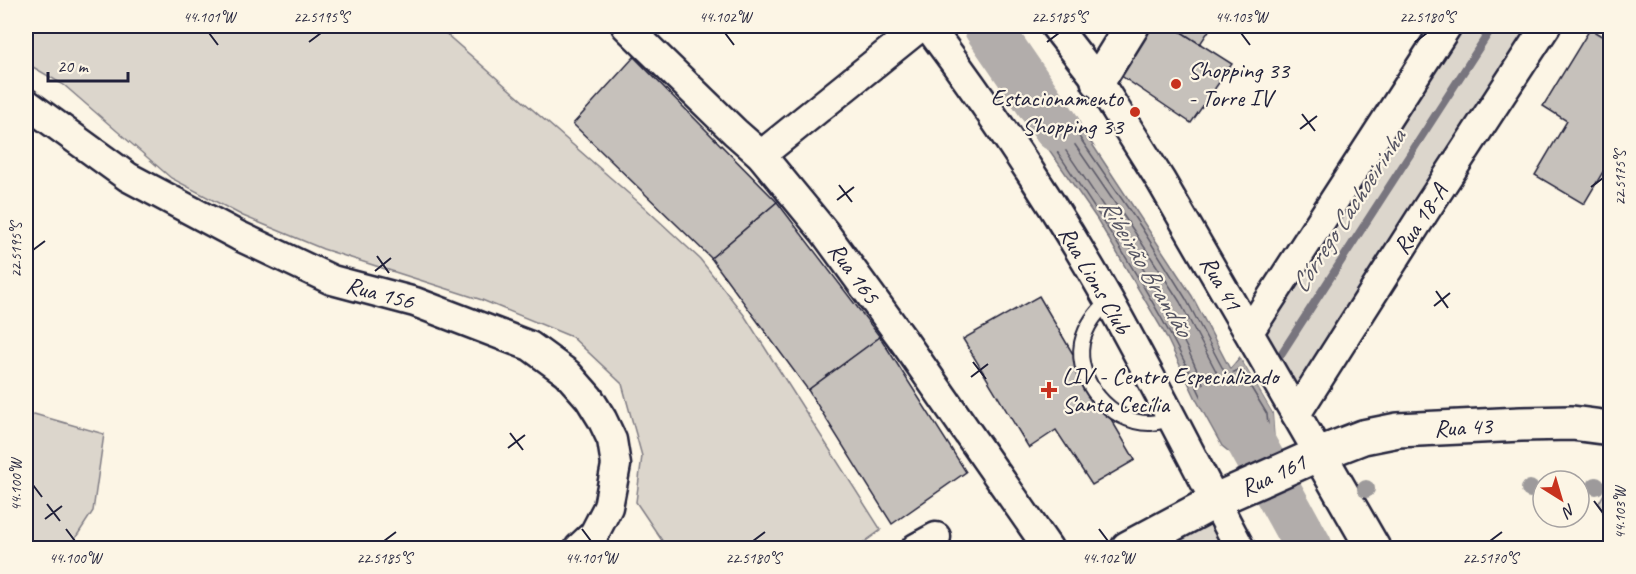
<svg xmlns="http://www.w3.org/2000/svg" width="1636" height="574" viewBox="0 0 1636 574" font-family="Caveat,sans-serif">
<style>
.green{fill:#dcd6cc;stroke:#7f7c84;stroke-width:1.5}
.water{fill:#b2adab;stroke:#78757e;stroke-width:1.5}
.pier{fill:#fcf5e5}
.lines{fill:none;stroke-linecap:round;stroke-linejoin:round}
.shore{stroke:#5c5a68;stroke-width:1.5}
.stream{stroke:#78757e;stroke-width:8}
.river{stroke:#b2adab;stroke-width:48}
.building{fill:#c6c1bb;stroke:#22223b;stroke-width:1.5}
.lane-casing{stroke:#22223b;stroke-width:18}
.street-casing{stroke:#22223b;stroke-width:33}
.secondary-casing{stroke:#22223b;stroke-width:38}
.lane{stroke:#fcf5e5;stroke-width:14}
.street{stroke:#fcf5e5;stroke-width:28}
.secondary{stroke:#fcf5e5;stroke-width:33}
.tree{fill:#9d9a9b}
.ticks{fill:none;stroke:#22223b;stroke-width:2}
.poi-dot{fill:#c8321e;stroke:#fcf5e5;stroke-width:2}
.labels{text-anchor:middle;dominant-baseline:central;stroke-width:4.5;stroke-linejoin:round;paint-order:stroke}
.poi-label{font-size:24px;fill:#22223b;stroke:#fcf5e5;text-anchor:start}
.street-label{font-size:24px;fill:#22223b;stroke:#fcf5e5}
.water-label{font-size:26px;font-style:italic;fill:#545362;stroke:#fcf5e5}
.neatline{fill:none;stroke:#22223b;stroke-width:2}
.ticks-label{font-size:15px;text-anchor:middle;fill:#22223b}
</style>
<rect width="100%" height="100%" fill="#fcf5e5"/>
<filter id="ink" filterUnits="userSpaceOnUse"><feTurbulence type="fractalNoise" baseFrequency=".0167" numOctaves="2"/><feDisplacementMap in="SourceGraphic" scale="12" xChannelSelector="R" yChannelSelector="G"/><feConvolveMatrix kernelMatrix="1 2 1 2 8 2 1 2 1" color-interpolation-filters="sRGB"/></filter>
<g filter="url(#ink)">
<g class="green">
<polygon points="26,26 437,26 644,207 700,259 744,315 881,530 856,548 667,548 636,502 642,456 622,384 572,337 482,300 323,249 243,216 171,178 64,85 26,63"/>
<polygon points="1447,26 1546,26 1296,414 1249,332"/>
<polygon points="34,414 104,434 93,511 69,548 26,548 26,422"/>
<polygon points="1610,483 1610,528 1599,503"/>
<polygon points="1215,502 1240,548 1132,548"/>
</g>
<g class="water">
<polygon points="1036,63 1092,144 1192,296 1230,369 1240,357 1273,413 1275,440 1241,461 1222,446 1197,401 1165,334 1097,219 1005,86"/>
<polygon points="1297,490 1330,548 1287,548 1263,507"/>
</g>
<polygon class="pier" points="1241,354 1275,412 1278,440 1241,464 1238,462 1275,440 1273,413 1240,357"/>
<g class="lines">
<g class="shore">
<path d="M 1032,73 L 1036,74 L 1141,227 L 1186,299 L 1224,371 L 1230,374 L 1238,370 L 1241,371 L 1267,414 L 1269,435 L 1267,438 L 1242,453 C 1218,440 1204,401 1192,377 C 1143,275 1078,183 1015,89 L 1015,85 Z"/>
<path d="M 1031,83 L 1034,85 L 1134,231 L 1180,302 L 1218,375 L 1226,381 L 1239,382 L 1259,417 L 1259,434 L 1242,444 C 1223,434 1198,372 1188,350 C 1143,259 1082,175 1025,91 L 1025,88 Z"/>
<polygon points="1222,389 1234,392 1251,420 1250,429 1243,433 1239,431 1219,393 1219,390"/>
<polyline points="1291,548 1291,544 1273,511 1293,499 1323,548"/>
<polyline points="1299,548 1297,540 1283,515 1284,512 1290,509 1293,510 1314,548"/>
</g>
<polyline class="stream" points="1274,365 1493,26"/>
<g class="river">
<polyline points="987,26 1057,128"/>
<polyline points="1225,395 1309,548"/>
</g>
</g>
<g class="building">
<polygon points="1146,26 1172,26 1232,64 1191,123 1117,73"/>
<polygon points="1172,26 1212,26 1200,44"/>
<polygon points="1590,29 1610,41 1610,160 1584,204 1535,175 1567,121 1543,106"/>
<polygon points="634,57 777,202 711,258 573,124"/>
<polygon points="777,202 880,337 808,390 711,258"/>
<polygon points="1039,296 1135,460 1092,485 1056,430 1029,448 963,339"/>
<polygon points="880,337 966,472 892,524 808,390"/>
</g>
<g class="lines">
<defs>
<path id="lane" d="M 1109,300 C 1096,313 1086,325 1082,343 C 1075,381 1111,423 1149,423 C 1156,423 1164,420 1172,419"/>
<g id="street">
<polyline points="626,26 735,132 761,155 825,233 901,337 1048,548"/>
<path d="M 928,26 C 993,113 1054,204 1108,299 C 1154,381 1196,466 1240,548"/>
<polyline points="1055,26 1098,81 1161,181 1319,454"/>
<polyline points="26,103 128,177 239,236 332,280 415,302 530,346 567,373 589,398 602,419 612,440 616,465 608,507 594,534 579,548"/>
<polyline points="761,155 921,26"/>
<polyline points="1249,332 1447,26"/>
<polyline points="1296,414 1427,208 1546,26"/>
<polyline points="916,548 936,537"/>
</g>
<g id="secondary">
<polyline points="1098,81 1132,26"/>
<polyline points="1319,454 1373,548"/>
<polyline points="1128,548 1227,495 1319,454 1363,437 1398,430 1521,424 1572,423 1610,428"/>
</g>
</defs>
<use href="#lane" class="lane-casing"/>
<use href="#street" class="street-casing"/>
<use href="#secondary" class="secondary-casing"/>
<use href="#lane" class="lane"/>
<use href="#street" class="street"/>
<use href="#secondary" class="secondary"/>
</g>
<g class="tree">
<circle cx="1596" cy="486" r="9"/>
<circle cx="1366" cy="489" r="9"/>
<circle cx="1530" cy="489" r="9"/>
</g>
</g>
<path class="ticks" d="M 209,33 L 218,45M 725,33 L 734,45M 1241,33 L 1250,45M 309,42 L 321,33M 1047,42 L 1059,33M 1415,42 L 1427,33M 1302,114 L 1315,131M 1300,129 L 1317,116M 839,185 L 852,202M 1591,187 L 1603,178M 837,200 L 854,187M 33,250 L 45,241M 377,256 L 389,273M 375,271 L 391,258M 1436,291 L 1448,308M 1434,306 L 1450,293M 973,362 L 986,379M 971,377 L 988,364M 510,433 L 523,450M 508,448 L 525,435M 33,485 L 42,497M 1594,501 L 1603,513M 47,504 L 60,521M 45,519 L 62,506M 66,529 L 75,541M 582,529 L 591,541M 1099,529 L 1108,541M 384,541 L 396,532M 753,541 L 765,532M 1490,541 L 1502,532"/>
<g class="poi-dot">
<circle cx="1176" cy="84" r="6"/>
<circle cx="1135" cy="112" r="6"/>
<path d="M1046 381h6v6h6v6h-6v6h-6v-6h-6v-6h6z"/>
</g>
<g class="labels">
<g class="poi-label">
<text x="1188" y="70">Shopping 33<tspan x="1188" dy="28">- Torre IV</tspan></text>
<text x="1123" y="98" text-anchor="end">Estacionamento<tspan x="1123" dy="28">Shopping 33</tspan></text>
<text x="1062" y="376">LIV - Centro Especializado<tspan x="1062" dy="28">Santa Cecília</tspan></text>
</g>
<g class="street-label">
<text transform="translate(1420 219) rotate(-57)">Rua 18-A</text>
<text transform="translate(854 273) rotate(54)">Rua 165</text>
<text transform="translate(1095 280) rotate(60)">Rua Lions Club</text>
<text transform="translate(1221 283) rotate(60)">Rua 41</text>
<text transform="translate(380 293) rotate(15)">Rua 156</text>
<text transform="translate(1463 427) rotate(-3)">Rua 43</text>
<text transform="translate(1273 475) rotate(-25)">Rua 161</text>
</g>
<g class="water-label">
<text transform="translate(1348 211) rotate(-57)">Córrego Cachoeirinha</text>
<text transform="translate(1146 267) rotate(59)">Ribeirão Brandão</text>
</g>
</g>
<rect width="1636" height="574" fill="none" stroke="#fcf5e5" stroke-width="66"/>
<g transform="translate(1561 499) rotate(143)"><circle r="28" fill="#fcf5e5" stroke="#a5a1a1" stroke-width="1.5"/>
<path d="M0-4.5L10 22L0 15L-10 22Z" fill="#c8321e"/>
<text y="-9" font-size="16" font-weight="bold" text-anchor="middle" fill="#22223b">N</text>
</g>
<path d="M48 72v9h80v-9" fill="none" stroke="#22223b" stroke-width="3"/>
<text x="57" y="72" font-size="18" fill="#22223b" stroke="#fcf5e5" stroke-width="4.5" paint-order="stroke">20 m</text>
<rect x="33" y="33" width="1570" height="508" class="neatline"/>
<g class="ticks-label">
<text x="209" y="22">44.101°W</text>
<text x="321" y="22">22.5195°S</text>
<text x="725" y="22">44.102°W</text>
<text x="1059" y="22">22.5185°S</text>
<text x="1241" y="22">44.103°W</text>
<text x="1427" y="22">22.5180°S</text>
<text transform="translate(1620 178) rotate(-90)" y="5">22.5175°S</text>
<text transform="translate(16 250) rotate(-90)" y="5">22.5195°S</text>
<text transform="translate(16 485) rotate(-90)" y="5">44.100°W</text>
<text transform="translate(1620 513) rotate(-90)" y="5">44.103°W</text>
<text x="75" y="563">44.100°W</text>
<text x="384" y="563">22.5185°S</text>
<text x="591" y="563">44.101°W</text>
<text x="753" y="563">22.5180°S</text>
<text x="1108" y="563">44.102°W</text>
<text x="1490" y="563">22.5170°S</text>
</g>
</svg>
